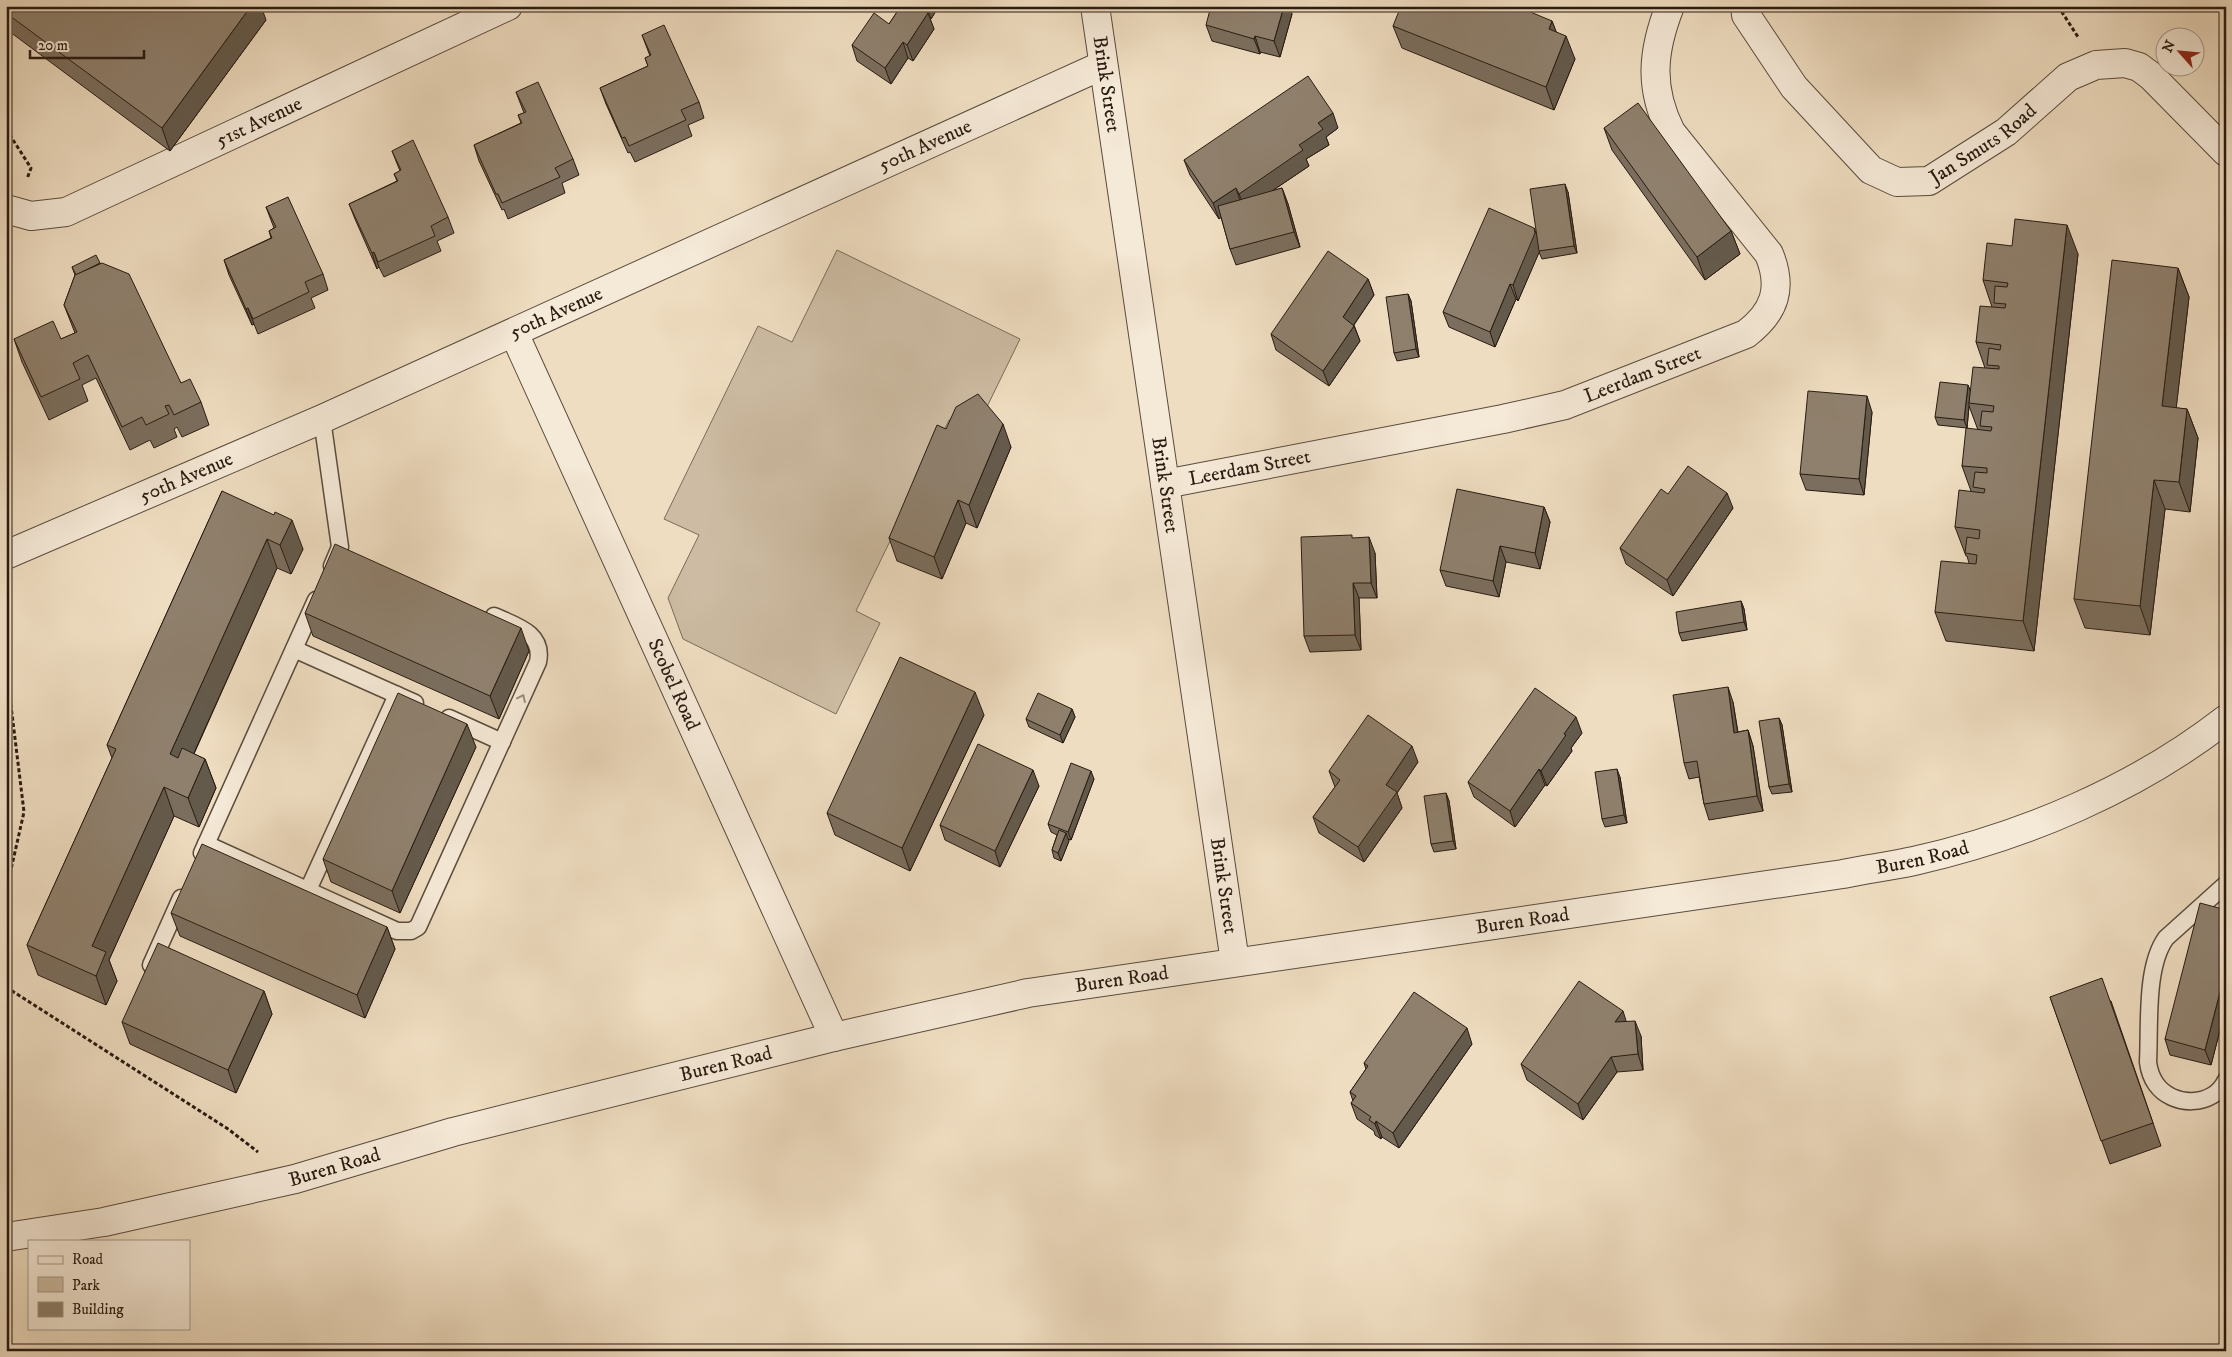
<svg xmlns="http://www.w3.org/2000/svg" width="2232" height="1357" viewBox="0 0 2232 1357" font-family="'IM FELL DW Pica',serif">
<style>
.green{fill:#cdbca3;stroke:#7a6c5a}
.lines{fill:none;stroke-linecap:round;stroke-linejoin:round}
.lane-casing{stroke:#5a4c3d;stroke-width:19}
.street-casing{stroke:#5a4c3d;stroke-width:30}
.path{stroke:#281b11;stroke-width:3;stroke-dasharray:4 2.5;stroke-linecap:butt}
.lane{stroke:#f5e9d7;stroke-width:16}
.street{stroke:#f5e9d7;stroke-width:28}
.wall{fill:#7b6e5e;stroke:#281b11}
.shaded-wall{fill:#645a4c;stroke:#281b11}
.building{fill:#8f806d;stroke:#281b11}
.oneway{stroke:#998c7e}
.labels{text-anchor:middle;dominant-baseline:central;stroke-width:4;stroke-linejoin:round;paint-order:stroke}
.street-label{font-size:20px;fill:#281b11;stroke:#f5e9d7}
</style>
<rect width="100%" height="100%" fill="#efddc1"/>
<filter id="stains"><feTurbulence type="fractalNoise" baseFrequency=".004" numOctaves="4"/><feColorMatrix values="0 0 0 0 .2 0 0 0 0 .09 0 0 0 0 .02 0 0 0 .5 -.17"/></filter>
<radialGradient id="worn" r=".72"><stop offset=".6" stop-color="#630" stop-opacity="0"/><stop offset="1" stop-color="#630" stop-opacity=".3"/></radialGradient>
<polygon class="green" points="837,250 1020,339 982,417 957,423 949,420 856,611 880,623 836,714 683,639 668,598 699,535 664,519 758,326 792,342"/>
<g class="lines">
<defs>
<g id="lane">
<polyline points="322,419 340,547 332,566"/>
<polyline points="294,649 415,703"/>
<polyline points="449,718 502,742"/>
<path d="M 206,844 L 397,931 L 411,931 L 418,927 L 538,662 C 544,633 516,626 494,616"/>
<polyline points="202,853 316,600"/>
<path d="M 2226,884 L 2166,938 C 2145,967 2150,1025 2148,1062 C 2149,1070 2151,1077 2156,1084 C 2172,1107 2213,1108 2226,1080"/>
<polyline points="308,890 397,695"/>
<polyline points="151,965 181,898"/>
</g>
<g id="street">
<path id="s1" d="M 1095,6 L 1235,962"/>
<path id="s2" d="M 1745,6 L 1746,15 L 1794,87 L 1871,170 L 1897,182 L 1929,181 L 2006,132 L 2068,77 L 2096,65 L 2125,63 L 2139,67 L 2151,76 L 2226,152"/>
<path id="s3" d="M 6,209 L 31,216 L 66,212 L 508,6"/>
<path id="s4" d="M 514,333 L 834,1037"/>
<path id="s5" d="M 1165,484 L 1503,419 L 1565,405 L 1746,334 C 1775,312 1783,288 1769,254 L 1671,132 C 1649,88 1652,52 1670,6"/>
<path id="s6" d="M 6,555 L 322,419 L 1103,65"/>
<path id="s7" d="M 6,1237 L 104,1222 L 295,1179 L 453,1132 L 834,1037 L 1028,993 L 1843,874 C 1867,869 1891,866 1914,861 C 2025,836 2136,789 2226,719"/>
</g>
</defs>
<use href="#lane" class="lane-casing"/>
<use href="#street" class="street-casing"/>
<g class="path">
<polyline points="2058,6 2078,37"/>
<polyline points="6,129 31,168 27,179"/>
<polyline points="6,665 24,812 10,874 6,878"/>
<polyline points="6,987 228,1129 258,1152"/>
</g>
<use href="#lane" class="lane"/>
<use href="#street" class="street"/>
</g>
<g class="wall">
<polygon points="6,6 266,20 170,151 6,29"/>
<polygon points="901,6 939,6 931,19 930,19 934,29 913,61 908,58 891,84 857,61 852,45 889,24"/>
<polygon points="1292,14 1280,57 1260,52 1260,54 1212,41 1206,25"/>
<polygon points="1552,21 1556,32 1575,59 1554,110 1402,48 1393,26"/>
<polygon points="642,35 699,102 704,118 688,125 692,136 635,162 630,152 628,153 606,104 600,88 648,66 645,58 650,56"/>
<polygon points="516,92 573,159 579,175 562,183 565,193 508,219 504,209 502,210 479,161 474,145 521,123 518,115 524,113"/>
<polygon points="1338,128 1326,137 1329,145 1306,159 1309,166 1272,191 1282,188 1288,204 1300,247 1236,265 1230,249 1221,217 1219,219 1190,175 1184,160"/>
<polygon points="1604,128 1731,231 1740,254 1705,280 1612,150"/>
<polygon points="392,151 448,217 454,233 437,241 441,251 384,277 379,267 377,269 355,219 349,204 397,181 394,174 400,171"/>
<polygon points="1568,192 1577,253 1542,259 1539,252 1518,301 1516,299 1495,347 1449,327 1443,312 1534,228 1537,235"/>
<polygon points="266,207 323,274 328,290 311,298 315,308 258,334 254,324 252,325 229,275 224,260 271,238 269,231 274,228"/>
<polygon points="2078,254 2034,651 1946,641 1935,612 1969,563 1967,556 1966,556 1955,527 1971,491 1962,466 1978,430 1969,406 1967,428 1938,425 1935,417 1968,385 1970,391 1985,368 1976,342 1992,307 1983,280"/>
<polygon points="100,263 181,383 201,402 209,425 182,437 177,427 174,429 177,437 154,448 150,440 130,450 96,378 82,385 88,401 49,420 22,362 14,339 61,339 75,333 64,305 75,275 72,267"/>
<polygon points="2178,268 2189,297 2176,408 2187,409 2198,438 2190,512 2165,509 2150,635 2085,628 2074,599"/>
<polygon points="1368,279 1374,295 1354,325 1360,341 1329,386 1276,350 1271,334"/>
<polygon points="1408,294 1411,301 1419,357 1397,361 1394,353"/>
<polygon points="1872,412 1864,495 1806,490 1800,474"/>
<polygon points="946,429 1011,447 977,528 966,523 942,579 897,561 889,538"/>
<polygon points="222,491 303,549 291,574 277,568 194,754 205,759 216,788 199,827 174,816 109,960 117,981 106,1005 38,975 27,945 112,758 107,745"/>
<polygon points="1668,494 1733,508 1673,596 1626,564 1620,548"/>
<polygon points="1544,507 1550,522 1540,569 1506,562 1499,597 1446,586 1440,570"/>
<polygon points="1353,538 1375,553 1377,598 1359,598 1361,650 1310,652 1304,636"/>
<polygon points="1741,601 1744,609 1747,630 1682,641 1679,633"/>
<polygon points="305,613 529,651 499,719 313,636"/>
<polygon points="1733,702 1738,732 1748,730 1753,746 1763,811 1709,820 1704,804 1699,777 1689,779 1684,763"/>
<polygon points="1072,709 1075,717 1063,743 1029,727 1026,719"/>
<polygon points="984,715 910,871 835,835 827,813"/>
<polygon points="1779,718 1782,725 1792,792 1772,794 1769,787"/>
<polygon points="1582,733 1571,748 1572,751 1547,786 1545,785 1515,827 1474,797 1468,782"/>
<polygon points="476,747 400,913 331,882 323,859"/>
<polygon points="1418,762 1397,793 1402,808 1364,862 1319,833 1313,817 1335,787 1329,771"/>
<polygon points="1620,777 1627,823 1605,827 1602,819"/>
<polygon points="1094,779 1071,840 1068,839 1069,841 1061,861 1054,858 1052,850 1057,835 1051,832 1048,824"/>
<polygon points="1039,786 1000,867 945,840 940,825"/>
<polygon points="1446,793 1449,801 1456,849 1434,852 1431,844"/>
<polygon points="2226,910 2226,1007 2211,1065 2170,1055 2165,1039"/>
<polygon points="171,913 387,927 395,949 365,1018 180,936"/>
<polygon points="264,991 272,1014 236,1093 130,1044 122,1022"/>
<polygon points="2050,997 2111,1001 2161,1146 2110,1164"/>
<polygon points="1626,1021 1641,1036 1643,1070 1617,1072 1583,1120 1527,1080 1521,1064"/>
<polygon points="1472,1044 1399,1148 1382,1137 1381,1139 1375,1135 1374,1131 1357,1119 1351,1103 1353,1101 1350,1092 1366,1069 1364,1063"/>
</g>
<g class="shaded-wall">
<polygon points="251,6 261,6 266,20 170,151 162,128"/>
<polygon points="926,6 939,6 931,19"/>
<polygon points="1284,6 1290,6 1292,14 1280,57 1274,41"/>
<polygon points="928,13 934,29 913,61 907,45"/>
<polygon points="1552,21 1561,44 1549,29"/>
<polygon points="1255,36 1260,52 1260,54 1254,39"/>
<polygon points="1566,36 1575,59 1554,110 1546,87"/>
<polygon points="903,42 908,58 891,84 885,68"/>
<polygon points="1333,113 1338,128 1326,137 1329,145 1306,159 1309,166 1245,209 1239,194 1299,145 1318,123"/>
<polygon points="1565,184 1568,192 1577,253 1574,246"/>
<polygon points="1236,188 1241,204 1219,219 1213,203"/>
<polygon points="1282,188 1288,204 1300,247 1294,232"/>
<polygon points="2067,225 2078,254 2034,651 2023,621"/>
<polygon points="1534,228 1540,243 1541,248 1518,301 1513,285"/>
<polygon points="1731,231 1740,254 1705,280 1697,257"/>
<polygon points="374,252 379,267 377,269 372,253"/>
<polygon points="2178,268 2189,297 2173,436 2162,406"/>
<polygon points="1368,279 1374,295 1348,333 1343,317"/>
<polygon points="1510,284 1516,299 1495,347 1490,332"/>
<polygon points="1408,294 1411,301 1419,357 1416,349"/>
<polygon points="248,308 254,324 252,325 246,309"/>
<polygon points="1354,326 1360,341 1329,386 1323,371"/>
<polygon points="1968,385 1971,393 1969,403 1969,406 1967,428 1964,420"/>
<polygon points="1867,396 1872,412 1864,495 1859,479"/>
<polygon points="2187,409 2198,438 2190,512 2179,482"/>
<polygon points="1003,424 1011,447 977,528 969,505"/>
<polygon points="2154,480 2165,509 2150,635 2140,606"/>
<polygon points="1727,493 1733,508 1673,596 1667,580"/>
<polygon points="958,500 966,523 942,579 934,557"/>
<polygon points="1544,507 1550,522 1540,569 1535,553"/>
<polygon points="292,520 303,549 291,574 280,545"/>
<polygon points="1369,537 1375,553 1377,598 1371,583"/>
<polygon points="267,539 277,568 180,784 170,754"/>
<polygon points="1500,546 1506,562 1499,597 1493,581"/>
<polygon points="1353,583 1359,598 1361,650 1355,635"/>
<polygon points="1741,601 1744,609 1747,630 1744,622"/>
<polygon points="521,628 529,651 499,719 490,696"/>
<polygon points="1728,687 1733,702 1740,748 1734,733"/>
<polygon points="975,692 984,715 910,871 902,848"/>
<polygon points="1072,709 1075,717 1063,743 1060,735"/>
<polygon points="1576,717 1582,733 1571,748 1572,751 1547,786 1541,771 1564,734"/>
<polygon points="1779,718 1782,725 1792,792 1789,784"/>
<polygon points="467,724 476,747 400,913 392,891"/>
<polygon points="1748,730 1753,746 1763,811 1757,796"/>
<polygon points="1412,746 1418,762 1397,793 1402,808 1364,862 1358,847 1386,785"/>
<polygon points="205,759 216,788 199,827 188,798"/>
<polygon points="1539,769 1545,785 1515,827 1510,811"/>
<polygon points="1617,769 1620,777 1627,823 1624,815"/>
<polygon points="1033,770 1039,786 1000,867 995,851"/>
<polygon points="1091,771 1094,779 1071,840 1068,832"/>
<polygon points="164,787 174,816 109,960 117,981 106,1005 96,976 92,946"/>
<polygon points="1446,793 1449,801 1456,849 1453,841"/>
<polygon points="1066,833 1069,841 1061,861 1058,853"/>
<polygon points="387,927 395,949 365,1018 357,995"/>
<polygon points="2226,969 2226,1007 2211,1065 2205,1050"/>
<polygon points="264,991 272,1014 236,1093 228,1070"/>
<polygon points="1623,1011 1628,1027 1615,1022"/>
<polygon points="1635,1021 1641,1036 1643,1070 1638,1054"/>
<polygon points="1467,1028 1472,1044 1399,1148 1393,1133"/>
<polygon points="1611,1057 1617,1072 1583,1120 1578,1104"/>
<polygon points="1376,1121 1382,1137 1381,1139 1375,1124"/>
</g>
<g class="building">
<polygon points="6,6 251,6 162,128 6,13"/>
<polygon points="901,6 917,6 928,13 907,45 903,42 885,68 852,45 874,13 889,24"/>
<polygon points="1211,6 1284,6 1274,41 1255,36 1254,39 1206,25"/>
<polygon points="1401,6 1516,6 1552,21 1549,29 1566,36 1546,87 1393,26"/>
<polygon points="664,25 699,102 681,110 686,120 629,146 625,137 622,138 600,88 648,66 645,58 651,55 642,35"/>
<polygon points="1308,76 1333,113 1318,123 1323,129 1299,145 1303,150 1239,194 1236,188 1213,203 1184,160"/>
<polygon points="538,82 573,159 555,168 560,177 502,203 498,194 496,194 474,145 522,123 518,115 526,112 516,92"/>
<polygon points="1638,103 1731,231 1697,257 1604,128"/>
<polygon points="413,140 448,217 431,226 435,236 378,262 374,252 372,253 349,204 398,181 394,174 401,170 392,151"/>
<polygon points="1565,184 1574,246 1539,251 1530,189"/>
<polygon points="1282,188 1294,232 1230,249 1218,206"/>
<polygon points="288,197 323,274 305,282 309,292 253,319 248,308 246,309 224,260 272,238 269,231 276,227 266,207"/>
<polygon points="1489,208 1534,228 1535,233 1513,285 1510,284 1490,332 1443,312"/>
<polygon points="2015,219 2067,225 2023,621 1935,612 1941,561 1976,564 1977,555 1965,553 1967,537 1979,539 1980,530 1955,527 1959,490 1984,493 1985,489 1973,487 1975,472 1987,473 1987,468 1962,466 1966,428 1991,431 1992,427 1980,426 1982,411 1993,412 1994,406 1969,403 1973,367 1999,369 1999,366 1987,365 1989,348 2000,350 2001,345 1976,342 1980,306 2005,308 2006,304 1994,303 1995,286 2007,287 2008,283 1983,280 1987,243 2012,246"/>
<polygon points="1328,251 1368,279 1343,317 1354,326 1323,371 1271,334"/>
<polygon points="96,255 100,263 76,275 72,267"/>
<polygon points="2112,260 2178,268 2162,406 2187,409 2179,482 2154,480 2140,606 2074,599"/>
<polygon points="102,263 129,274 181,383 190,379 201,402 174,415 169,405 165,406 169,414 146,425 142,417 122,427 88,355 73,363 80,379 41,397 14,339 53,321 61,339 77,332 64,305 75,275"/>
<polygon points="1408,294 1416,349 1394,353 1386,297"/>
<polygon points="1940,382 1968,385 1964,420 1935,417"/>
<polygon points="1808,391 1867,396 1859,479 1800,474"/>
<polygon points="978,394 1003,424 969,505 958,500 934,557 889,538 937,425 946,429 956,407"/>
<polygon points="1688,466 1727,493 1667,580 1620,548 1661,489 1668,494"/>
<polygon points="1457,489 1544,507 1535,553 1500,546 1493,581 1440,570"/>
<polygon points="222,491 274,515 275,512 292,520 280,545 267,539 170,754 178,758 182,748 205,759 188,798 164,787 92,946 106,952 96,976 27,945 116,749 107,745"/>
<polygon points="1352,535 1352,538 1369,537 1371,583 1353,583 1355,635 1304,636 1301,537"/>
<polygon points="335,544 521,628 490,696 305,613"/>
<polygon points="1741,601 1744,622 1679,633 1676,612"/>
<polygon points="900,657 975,692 902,848 827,813"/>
<polygon points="1728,687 1734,733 1748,730 1757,796 1704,804 1697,761 1684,763 1673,695"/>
<polygon points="1535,688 1576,717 1564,734 1566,735 1541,771 1539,769 1510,811 1468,782"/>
<polygon points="398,693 467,724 392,891 323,859"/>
<polygon points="1038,693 1072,709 1060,735 1026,719"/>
<polygon points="1368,715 1412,746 1386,785 1397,792 1358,847 1313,817 1340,780 1329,771"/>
<polygon points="1779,718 1789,784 1769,787 1759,721"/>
<polygon points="978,744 1033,770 995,851 940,825"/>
<polygon points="1071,763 1091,771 1068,832 1048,824"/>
<polygon points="1617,769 1624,815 1602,819 1595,772"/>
<polygon points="1446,793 1453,841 1431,844 1424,796"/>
<polygon points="1059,830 1066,833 1058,853 1052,850"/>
<polygon points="202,844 387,927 357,995 171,913"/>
<polygon points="2200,903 2226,910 2226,969 2205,1050 2165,1039"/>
<polygon points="158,943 264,991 228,1070 122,1022"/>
<polygon points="2102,978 2153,1123 2101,1141 2050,997"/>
<polygon points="1579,981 1623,1011 1615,1022 1635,1021 1638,1054 1611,1057 1578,1104 1521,1064"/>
<polygon points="1414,992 1467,1028 1393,1133 1376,1121 1375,1124 1369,1120 1371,1117 1351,1103 1356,1096 1350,1092 1368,1066 1364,1063"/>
</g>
<defs><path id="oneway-chevron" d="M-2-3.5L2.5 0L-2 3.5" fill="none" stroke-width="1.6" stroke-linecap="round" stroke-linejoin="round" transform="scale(1.25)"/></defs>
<use class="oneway" href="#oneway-chevron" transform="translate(522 698) rotate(-65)"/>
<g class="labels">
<g class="street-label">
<text stroke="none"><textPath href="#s1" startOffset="79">Brink Street</textPath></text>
<text stroke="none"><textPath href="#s3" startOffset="274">51st Avenue</textPath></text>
<text stroke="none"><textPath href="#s2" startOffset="335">Jan Smuts Road</textPath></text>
<text stroke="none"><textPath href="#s6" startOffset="1006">50th Avenue</textPath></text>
<text stroke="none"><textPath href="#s6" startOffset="601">50th Avenue</textPath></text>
<text stroke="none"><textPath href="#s5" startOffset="491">Leerdam Street</textPath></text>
<text stroke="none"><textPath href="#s5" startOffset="86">Leerdam Street</textPath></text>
<text stroke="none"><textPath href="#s6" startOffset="196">50th Avenue</textPath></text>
<text stroke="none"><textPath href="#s1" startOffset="484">Brink Street</textPath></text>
<text stroke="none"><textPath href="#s4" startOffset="386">Scobel Road</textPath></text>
<text stroke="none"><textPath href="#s7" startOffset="1956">Buren Road</textPath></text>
<text stroke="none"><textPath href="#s1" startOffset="889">Brink Street</textPath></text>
<text stroke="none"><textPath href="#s7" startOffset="1551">Buren Road</textPath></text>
<text stroke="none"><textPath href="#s7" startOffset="1146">Buren Road</textPath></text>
<text stroke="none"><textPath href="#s7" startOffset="741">Buren Road</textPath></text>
<text stroke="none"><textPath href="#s7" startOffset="336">Buren Road</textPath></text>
</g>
</g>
<rect width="2232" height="1357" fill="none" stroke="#efddc1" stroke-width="25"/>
<rect x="8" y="8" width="2217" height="1342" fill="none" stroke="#281b11" stroke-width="2.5"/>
<rect x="12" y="12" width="2207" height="1332" fill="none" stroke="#281b11"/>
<rect x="28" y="1240" width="162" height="90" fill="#f5e9d7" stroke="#a39788"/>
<rect x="38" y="1256" width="25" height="8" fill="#f5e9d7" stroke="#a39788"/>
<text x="72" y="1264" font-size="15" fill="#281b11">Road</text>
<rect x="38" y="1277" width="25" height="15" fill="#cdbca3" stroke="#a39788"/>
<text x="72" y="1290" font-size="15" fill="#281b11">Park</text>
<rect x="38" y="1302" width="25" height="15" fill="#8f806d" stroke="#a39788"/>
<text x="72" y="1314" font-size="15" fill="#281b11">Building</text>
<g transform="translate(2180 52) rotate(297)"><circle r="24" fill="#f5e9d7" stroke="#a39788"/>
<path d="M0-4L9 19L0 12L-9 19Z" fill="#8f2418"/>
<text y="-8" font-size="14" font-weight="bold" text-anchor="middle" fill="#281b11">N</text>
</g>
<path d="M30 50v8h114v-8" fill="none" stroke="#281b11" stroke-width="2.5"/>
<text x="38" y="50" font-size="15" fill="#281b11" stroke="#f5e9d7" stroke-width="4" paint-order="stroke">20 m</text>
<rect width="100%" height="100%" filter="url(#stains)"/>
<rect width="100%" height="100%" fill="url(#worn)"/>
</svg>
